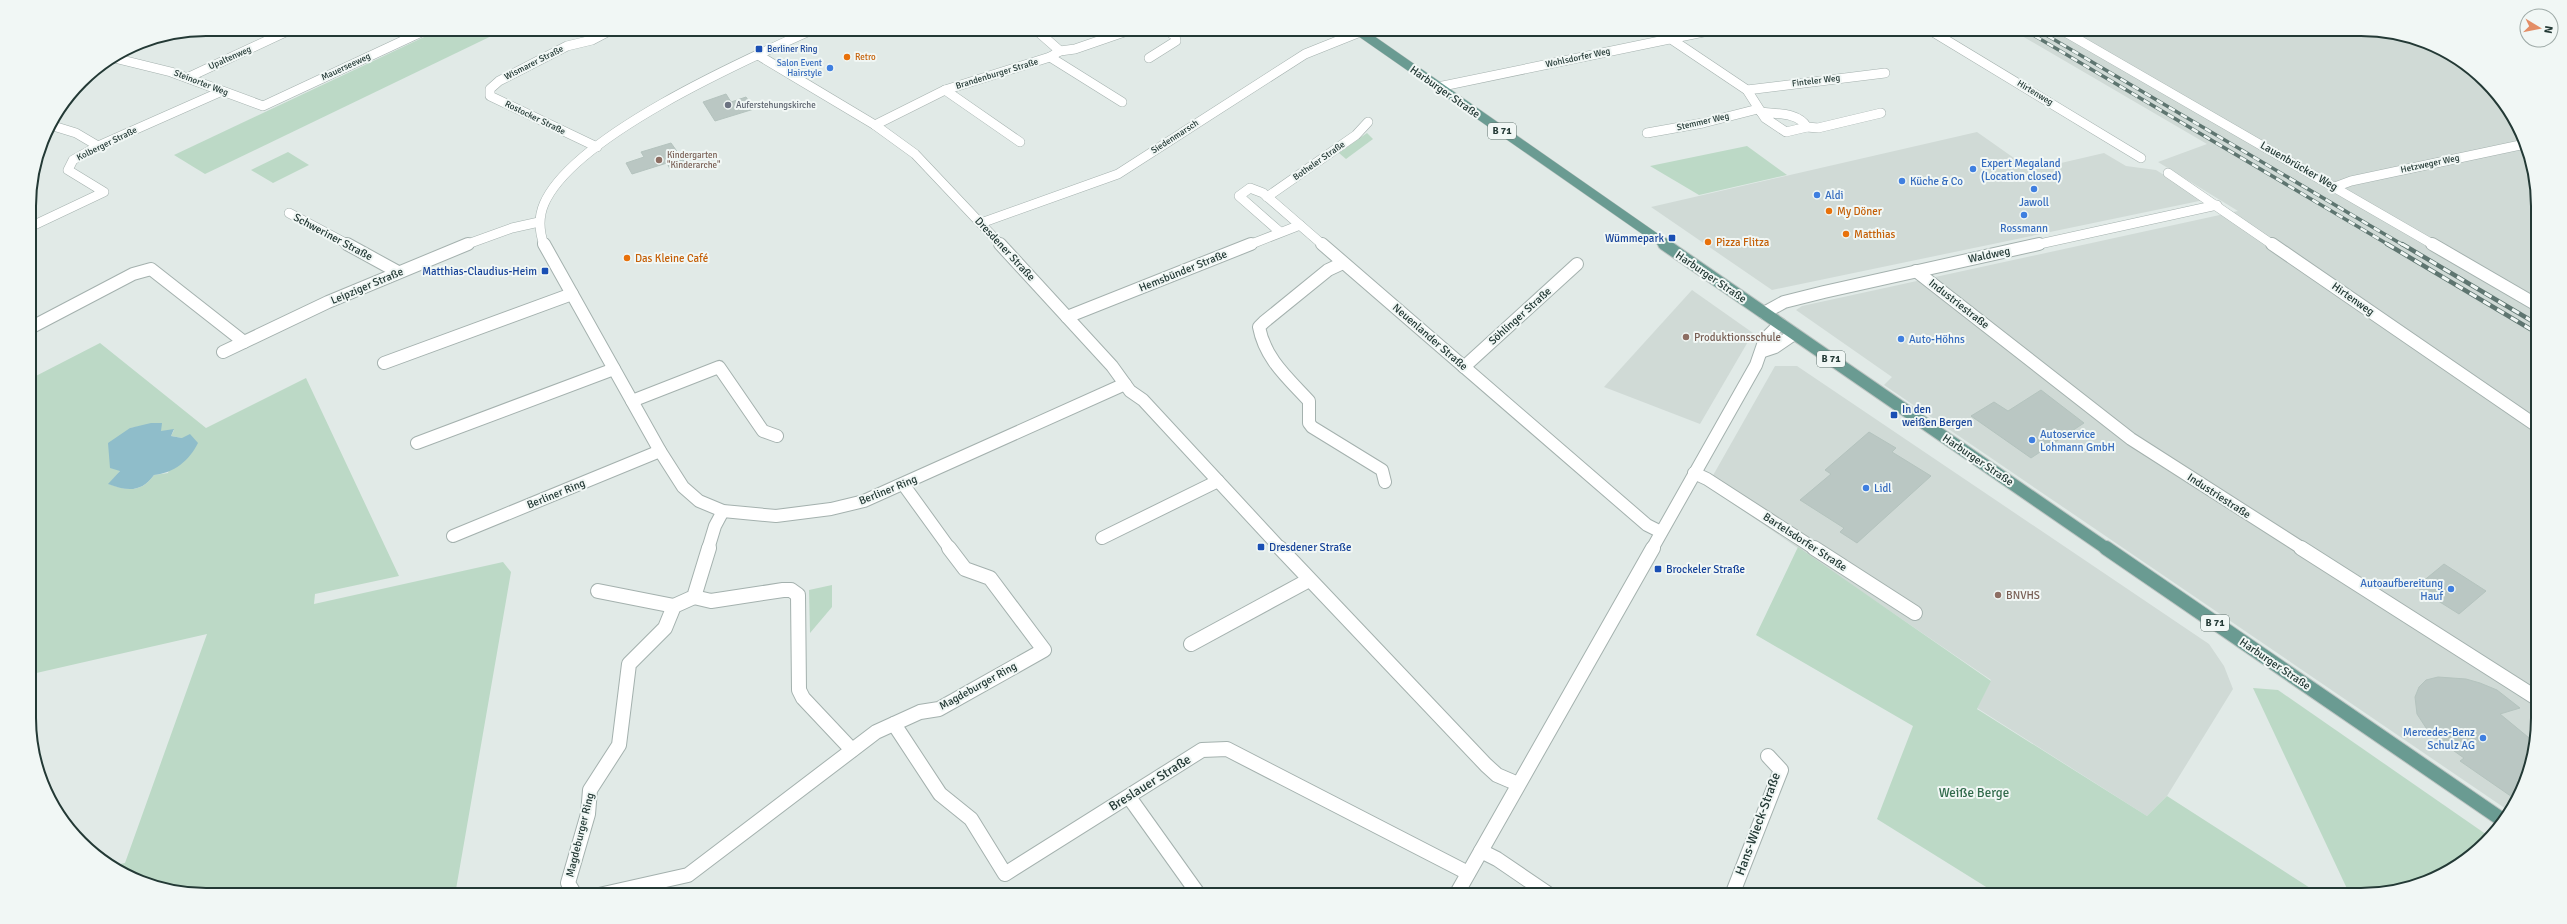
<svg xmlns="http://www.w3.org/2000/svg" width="2567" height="924" viewBox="0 0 2567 924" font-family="Signika,sans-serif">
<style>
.built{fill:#d0dad6}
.green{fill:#bcd9c6;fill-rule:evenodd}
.water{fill:#8fbdca}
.building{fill:#bac7c3;stroke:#b4c3be}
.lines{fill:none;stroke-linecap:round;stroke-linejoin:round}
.street-far2-casing{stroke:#a4b1ae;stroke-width:10}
.street-far1-casing{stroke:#a4b1ae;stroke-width:14}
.street-casing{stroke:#a4b1ae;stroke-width:16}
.primary-far2-casing{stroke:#bdc4c2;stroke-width:10}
.primary-far1-casing{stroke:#bdc4c2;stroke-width:14}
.primary-casing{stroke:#bdc4c2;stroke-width:16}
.street-far2{stroke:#fff;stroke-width:9}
.street-far1{stroke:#fff;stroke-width:12}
.street{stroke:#fff;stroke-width:14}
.primary-far2{stroke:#6a9b92;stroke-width:9}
.primary-far1{stroke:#6a9b92;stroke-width:12}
.primary{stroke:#6a9b92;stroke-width:14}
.rail-far1-casing{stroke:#5e7570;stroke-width:3.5}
.rail-casing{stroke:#5e7570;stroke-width:4.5}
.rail-far1{stroke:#f1f7f5;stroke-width:2.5;stroke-dasharray:7;stroke-linecap:butt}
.rail{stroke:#f1f7f5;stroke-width:3;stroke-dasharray:8;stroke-linecap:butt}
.transit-dot{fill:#1a4fb4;stroke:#f1f7f5;stroke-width:1.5}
.food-dot{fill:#e8710a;stroke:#f1f7f5;stroke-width:1.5}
.shop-dot{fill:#3f7fe0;stroke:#f1f7f5;stroke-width:1.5}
.worship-dot{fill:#6b7280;stroke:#f1f7f5;stroke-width:1.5}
.education-dot{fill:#8d6e63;stroke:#f1f7f5;stroke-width:1.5}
.labels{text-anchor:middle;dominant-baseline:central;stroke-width:4;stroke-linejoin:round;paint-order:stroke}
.far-transit-label{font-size:9px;fill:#164399;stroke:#f1f7f5;text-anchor:start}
.far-food-label{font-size:9px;fill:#c56008;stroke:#f1f7f5;text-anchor:start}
.far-street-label{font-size:9px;fill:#233935;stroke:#f1f7f5}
.far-shop-label{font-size:9px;fill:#366cbe;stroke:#f1f7f5;text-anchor:end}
.far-worship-label{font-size:9px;fill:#5b616d;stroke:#f1f7f5;text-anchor:start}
.far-education-label{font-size:9px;fill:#785e54;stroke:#f1f7f5;text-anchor:start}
.shield{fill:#f1f7f5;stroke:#61726f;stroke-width:1}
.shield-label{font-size:10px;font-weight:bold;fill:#233935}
.street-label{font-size:11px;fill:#233935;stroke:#f1f7f5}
.shop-label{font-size:11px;fill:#366cbe;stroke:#f1f7f5;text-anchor:start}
.food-label{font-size:11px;fill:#c56008;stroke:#f1f7f5;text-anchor:start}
.transit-label{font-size:11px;fill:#164399;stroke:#f1f7f5;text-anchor:start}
.education-label{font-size:11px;fill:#785e54;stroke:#f1f7f5;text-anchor:start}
.near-street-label{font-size:13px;fill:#233935;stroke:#f1f7f5}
.near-park-label{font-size:13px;fill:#326b4c;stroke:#f1f7f5}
.rim{fill:none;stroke:#233935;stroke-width:2}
</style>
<rect width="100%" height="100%" fill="#e1eae7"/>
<g class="built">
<polygon points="2010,29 2053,29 2222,127 2056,29 2361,29 2417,38 2459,59 2494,90 2520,128 2536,183 2538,718 2529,774 2509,811 1884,385 1892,377 1796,310 1802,306 2238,211 2158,162 2207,144"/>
<polygon points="1977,132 2031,170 2104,153 2126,166 2156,170 2204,200 1772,290 1651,207"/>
<polygon points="1692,290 1753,333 1700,424 1604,387"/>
<polygon points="1775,366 1797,366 2209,644 2224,666 2233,689 2167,796 2147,816 1977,708 1991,680 1707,486"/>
</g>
<g class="green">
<polygon points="441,29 506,29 205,174 174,155"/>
<polygon points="1367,133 1373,139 1346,159 1339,153"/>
<polygon points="1747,146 1787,175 1699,195 1650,166"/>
<polygon points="288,152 309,165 273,183 251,170"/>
<path d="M 100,343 L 206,428 L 306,378 L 399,576 L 315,594 L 314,604 L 503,562 L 511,572 L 455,895 L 206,895 L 150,886 L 110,866 L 125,863 L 207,634 L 32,674 L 30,379 ZM 161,423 L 161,432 L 174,430 L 171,436 L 182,438 L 168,473 L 154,475 C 141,493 128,491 109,484 L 120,471 L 130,428 Z"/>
<polygon points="1798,547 1991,681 1977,709 2147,816 2167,796 2321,895 1999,895 1877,819 1913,726 1756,635"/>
<polygon points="832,585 832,607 810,633 809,590"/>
<path d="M 2253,688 L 2278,690 L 2490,837 C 2449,877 2406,895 2350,895 Z"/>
</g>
<path class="water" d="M 151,423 L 162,423 L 161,431 L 174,429 L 171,436 L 182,438 L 190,434 L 198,443 C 189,461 174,473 154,475 C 141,493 127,491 108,484 L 120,471 L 110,468 L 108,443 L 130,428 Z"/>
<g class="building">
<polygon points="726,94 731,102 746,97 754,109 715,121 703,102"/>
<polygon points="671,143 686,164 670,169 667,163 632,174 626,163 644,157 641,152"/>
<polygon points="2041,390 2084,423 2031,458 1971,416 1994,402 2008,411"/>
<polygon points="1869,432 1896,448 1892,452 1931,476 1857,543 1840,532 1844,528 1800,500 1831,474 1825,470"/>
<polygon points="2444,564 2486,591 2459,614 2416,587"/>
<polygon points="2438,677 2466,679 2480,683 2497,690 2520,708 2500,714 2534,742 2529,774 2515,799 2460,761 2464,758 2430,734 2417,714 2415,697 2419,687 2426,680"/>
</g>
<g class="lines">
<defs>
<g id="street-far2">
<polyline points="1928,29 2141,158"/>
<polyline points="2060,29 2434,245"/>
<polyline points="1671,39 1747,90 1761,112"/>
<polyline points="1060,51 1075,49 1133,29"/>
<polyline points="758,55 875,125 915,154 1001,245"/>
<polyline points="1050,57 1122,102"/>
<polyline points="114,58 171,72 263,106 428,29"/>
<polyline points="1149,58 1176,41 1175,36 1165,29"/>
<polyline points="189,77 292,29"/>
<polyline points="1438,87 1718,29"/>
<polyline points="945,90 1020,142"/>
<polyline points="1747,90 1885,73"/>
<path d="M 1761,112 C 1776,114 1798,112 1807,127 L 1786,132 L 1765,118 Z"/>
<polyline points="50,125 76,133 98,146"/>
<polyline points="875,125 945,90 1050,57 1060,51 1035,29"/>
<polyline points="1807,127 1818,128 1881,113"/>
<polyline points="1647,133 1703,123 1758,109"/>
<polyline points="597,147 490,96 490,89 499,81 567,46 592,40 613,29"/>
<polyline points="2168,173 2273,245"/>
<polyline points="2335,187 2351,181 2525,144"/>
<polyline points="1267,197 1356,135 1368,122"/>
<polyline points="289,213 349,245"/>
<polyline points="981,223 1118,174 1305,54 1360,32"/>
<polyline points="30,227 104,192 68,170 73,160 98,146 220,92"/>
<polyline points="1280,232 1239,196 1250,188 1263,193 1323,245"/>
<polyline points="465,245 512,228 539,222"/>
<path d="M 544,245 C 539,231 538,218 544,204 C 573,136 747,59 814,29"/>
<polyline points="1249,245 1300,225"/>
<polyline points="2035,245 2217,205"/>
</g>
<g id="street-far1">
<polyline points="347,244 398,272"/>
<polyline points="544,244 660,451 683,487 699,501 723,511 776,516 831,509 864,501 1125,384"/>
<polyline points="1000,244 1112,366 1130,391 1143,400 1281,549"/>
<polyline points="1322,244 1647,525 1661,532"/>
<polyline points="2272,244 2537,426"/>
<polyline points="2432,244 2537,305"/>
<path d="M 1343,263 L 1328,270 L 1264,322 L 1259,327 C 1265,359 1288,378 1309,401 L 1309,423 L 1312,427 L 1382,470 L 1385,482"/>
<polyline points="1916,271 2131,439 2303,549"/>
<polyline points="1764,313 1784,302 1824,292 2039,244"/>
<polyline points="1067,317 1251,244"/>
<polyline points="30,328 133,274 151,269 244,342"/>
<polyline points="1763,351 1775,347 1794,334"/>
<polyline points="223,352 328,302 468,244"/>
<polyline points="384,363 572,294"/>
<polyline points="1464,367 1577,264"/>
<polyline points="632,401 719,367 763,431 777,436"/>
<polyline points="417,443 614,369"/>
<polyline points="1694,473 1707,479 1815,549"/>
<polyline points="903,484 950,549"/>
<polyline points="453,536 660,451"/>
<polyline points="1102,538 1218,481"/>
<polyline points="708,549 715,526 723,511"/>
<polyline points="1652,549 1756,365 1765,339 1780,324"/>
</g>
<g id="street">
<polyline points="1280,548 1486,765 1497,775 1518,784"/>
<polyline points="1814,548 1915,613"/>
<polyline points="2301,548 2538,699"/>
<polyline points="598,591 674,606"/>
<polyline points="694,597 711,601 783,590 791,590 798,595 799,690 803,698 852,750"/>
<polyline points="1191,644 1309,580"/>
<polyline points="894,724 940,794 971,819 1005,874 1202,750 1227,749 1468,873"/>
<polyline points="1129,797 1199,895"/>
<polyline points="1481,851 1497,859 1550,895"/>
<polyline points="575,895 568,883 588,814 590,790 619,745 629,664 665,628 674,606 694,597 709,548"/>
<polyline points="599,895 688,875 876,732 920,712 939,709 1044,650 990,578 965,569 949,548"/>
<polyline points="1456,895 1653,548"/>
<polyline points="1732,895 1781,770 1768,756"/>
</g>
<polyline id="primary-far2" points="1356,29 1666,245"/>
<polyline id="primary-far1" points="1664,244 2107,549"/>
<polyline id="primary" points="2106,548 2504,821"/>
</defs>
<use href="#street-far2" class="street-far2-casing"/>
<use href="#street-far1" class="street-far1-casing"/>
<use href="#street" class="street-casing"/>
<use href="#primary-far2" class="primary-far2-casing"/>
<use href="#primary-far1" class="primary-far1-casing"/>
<use href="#primary" class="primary-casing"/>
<use href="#street-far2" class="street-far2"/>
<use href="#street-far1" class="street-far1"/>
<use href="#street" class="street"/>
<use href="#primary-far2" class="primary-far2"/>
<use href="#primary-far1" class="primary-far1"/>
<use href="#primary" class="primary"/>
<defs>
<g id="rail-far1">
<polyline points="2023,29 2389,245"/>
<polyline points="2036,29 2403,245"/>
</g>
<g id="rail">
<polyline points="2387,244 2537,333"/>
<polyline points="2402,244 2537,324"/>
</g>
</defs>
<use href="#rail-far1" class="rail-far1-casing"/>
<use href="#rail" class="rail-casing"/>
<use href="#rail-far1" class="rail-far1"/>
<use href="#rail" class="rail"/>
</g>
<g class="transit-dot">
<rect x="755" y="45" width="8" height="8" rx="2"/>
<rect x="1668" y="234" width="8" height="8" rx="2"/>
<rect x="541" y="267" width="8" height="8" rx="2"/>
<rect x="1890" y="411" width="8" height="8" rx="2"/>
<rect x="1257" y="543" width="8" height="8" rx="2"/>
<rect x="1654" y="565" width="8" height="8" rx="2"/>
</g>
<g class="food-dot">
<circle cx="847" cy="57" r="4"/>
<circle cx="1829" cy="211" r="4"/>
<circle cx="1846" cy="234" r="4"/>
<circle cx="1708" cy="242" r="4"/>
<circle cx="627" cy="258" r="4"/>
</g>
<g class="shop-dot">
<circle cx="830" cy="68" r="4"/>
<circle cx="1973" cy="169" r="4"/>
<circle cx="1902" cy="181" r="4"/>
<circle cx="2034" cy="189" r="4"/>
<circle cx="1817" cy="195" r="4"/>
<circle cx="2024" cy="215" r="4"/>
<circle cx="1901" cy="339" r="4"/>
<circle cx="2032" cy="440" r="4"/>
<circle cx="1866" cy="488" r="4"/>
<circle cx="2451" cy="589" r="4"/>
<circle cx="2483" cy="738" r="4"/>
</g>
<circle class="worship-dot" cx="728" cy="105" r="4"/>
<g class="education-dot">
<circle cx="659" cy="160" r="4"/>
<circle cx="1686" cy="337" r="4"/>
<circle cx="1998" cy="595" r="4"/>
</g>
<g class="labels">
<g class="far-transit-label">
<text x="767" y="49">Berliner Ring</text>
</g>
<g class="far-food-label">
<text x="855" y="57">Retro</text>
</g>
<g class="far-street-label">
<text transform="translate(230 58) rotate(-24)">Upaltenweg</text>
<text transform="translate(1578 58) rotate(-12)">Wohlsdorfer Weg</text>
<text transform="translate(534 63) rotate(-27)">Wismarer Straße</text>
<text transform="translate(346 67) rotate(-25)">Mauerseeweg</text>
<text transform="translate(997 74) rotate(-17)">Brandenburger Straße</text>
<text transform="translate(1816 81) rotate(-7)">Finteler Weg</text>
<text transform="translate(201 83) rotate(21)">Steinorter Weg</text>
<text transform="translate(2035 93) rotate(31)">Hirtenweg</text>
<text transform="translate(535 118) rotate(26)">Rostocker Straße</text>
<text transform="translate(1703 122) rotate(-13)">Stemmer Weg</text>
<text transform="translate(1175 137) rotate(-33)">Siedenmarsch</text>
<text transform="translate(107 144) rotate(-26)">Kolberger Straße</text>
<text transform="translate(1319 161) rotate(-35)">Botheler Straße</text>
<text transform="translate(2430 164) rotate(-12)">Hetzweger Weg</text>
</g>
<g class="far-shop-label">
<text x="822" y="63">Salon Event<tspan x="822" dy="10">Hairstyle</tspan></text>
</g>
<g class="far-worship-label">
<text x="736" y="105">Auferstehungskirche</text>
</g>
<g class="far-education-label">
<text x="667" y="155">Kindergarten<tspan x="667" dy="10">"Kinderarche"</tspan></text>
</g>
<g class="shield">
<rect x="1488" y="123" width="28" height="16" rx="3"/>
<rect x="1817" y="351" width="28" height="16" rx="3"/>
<rect x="2201" y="615" width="28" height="16" rx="3"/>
</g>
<g class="shield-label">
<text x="1502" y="131">B 71</text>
<text x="1831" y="359">B 71</text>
<text x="2215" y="623">B 71</text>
</g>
<g class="street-label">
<text transform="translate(1445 92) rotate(35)">Harburger Straße</text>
<text transform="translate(2299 166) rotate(30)">Lauenbrücker Weg</text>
<text transform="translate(333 237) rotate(28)">Schweriner Straße</text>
<text transform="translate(1005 249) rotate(47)">Dresdener Straße</text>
<text transform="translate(1989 255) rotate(-12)">Waldweg</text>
<text transform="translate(1183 271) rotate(-22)">Hemsbünder Straße</text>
<text transform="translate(1711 277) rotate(34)">Harburger Straße</text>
<text transform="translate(367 286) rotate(-23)">Leipziger Straße</text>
<text transform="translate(2353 299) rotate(35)">Hirtenweg</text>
<text transform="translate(1959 304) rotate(38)">Industriestraße</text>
<text transform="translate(1520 316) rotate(-42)">Söhlinger Straße</text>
<text transform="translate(1430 337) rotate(41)">Neuenlander Straße</text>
<text transform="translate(1978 460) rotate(34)">Harburger Straße</text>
<text transform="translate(888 490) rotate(-22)">Berliner Ring</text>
<text transform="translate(556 494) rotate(-22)">Berliner Ring</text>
<text transform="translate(2219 496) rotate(33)">Industriestraße</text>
<text transform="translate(1805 542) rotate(33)">Bartelsdorfer Straße</text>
<text transform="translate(2275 664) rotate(34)">Harburger Straße</text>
<text transform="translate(978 686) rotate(-29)">Magdeburger Ring</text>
<text transform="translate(580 835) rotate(-76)">Magdeburger Ring</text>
</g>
<g class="shop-label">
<text x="1981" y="163">Expert Megaland<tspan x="1981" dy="13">(Location closed)</tspan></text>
<text x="1910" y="181">Küche &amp; Co</text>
<text x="1825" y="195">Aldi</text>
<text x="2034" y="202" text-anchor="middle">Jawoll</text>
<text x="2024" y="228" text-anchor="middle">Rossmann</text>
<text x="1909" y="339">Auto-Höhns</text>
<text x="2040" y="434">Autoservice<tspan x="2040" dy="13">Lohmann GmbH</tspan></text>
<text x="1874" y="488">Lidl</text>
<text x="2443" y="583" text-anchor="end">Autoaufbereitung<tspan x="2443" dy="13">Hauf</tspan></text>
<text x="2475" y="732" text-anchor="end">Mercedes-Benz<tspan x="2475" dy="13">Schulz AG</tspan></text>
</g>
<g class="food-label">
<text x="1837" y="211">My Döner</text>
<text x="1854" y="234">Matthias</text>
<text x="1716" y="242">Pizza Flitza</text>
<text x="635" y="258">Das Kleine Café</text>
</g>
<g class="transit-label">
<text x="1664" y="238" text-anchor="end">Wümmepark</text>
<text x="537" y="271" text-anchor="end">Matthias-Claudius-Heim</text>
<text x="1902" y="409">In den<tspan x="1902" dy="13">weißen Bergen</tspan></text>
<text x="1269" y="547">Dresdener Straße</text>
<text x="1666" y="569">Brockeler Straße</text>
</g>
<g class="education-label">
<text x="1694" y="337">Produktionsschule</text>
<text x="2006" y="595">BNVHS</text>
</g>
<g class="near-street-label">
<text transform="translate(1150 783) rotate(-32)">Breslauer Straße</text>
<text transform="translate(1758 824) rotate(-70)">Hans-Wieck-Straße</text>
</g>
<g class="near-park-label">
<text x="1974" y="793">Weiße Berge</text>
</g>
</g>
<path d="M0 0H2567V924H0ZM206 36H2361A170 170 0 0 1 2531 206V718A170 170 0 0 1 2361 888H206A170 170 0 0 1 36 718V206A170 170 0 0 1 206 36Z" fill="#f1f7f5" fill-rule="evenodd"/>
<path class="rim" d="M206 36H2361A170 170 0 0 1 2531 206V718A170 170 0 0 1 2361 888H206A170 170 0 0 1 36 718V206A170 170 0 0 1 206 36Z"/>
<g transform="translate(2539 28) rotate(100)"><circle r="19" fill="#f1f7f5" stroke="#9faba8"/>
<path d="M0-3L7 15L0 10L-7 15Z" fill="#e38d66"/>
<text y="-6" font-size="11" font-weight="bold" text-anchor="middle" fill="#233935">N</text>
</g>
</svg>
